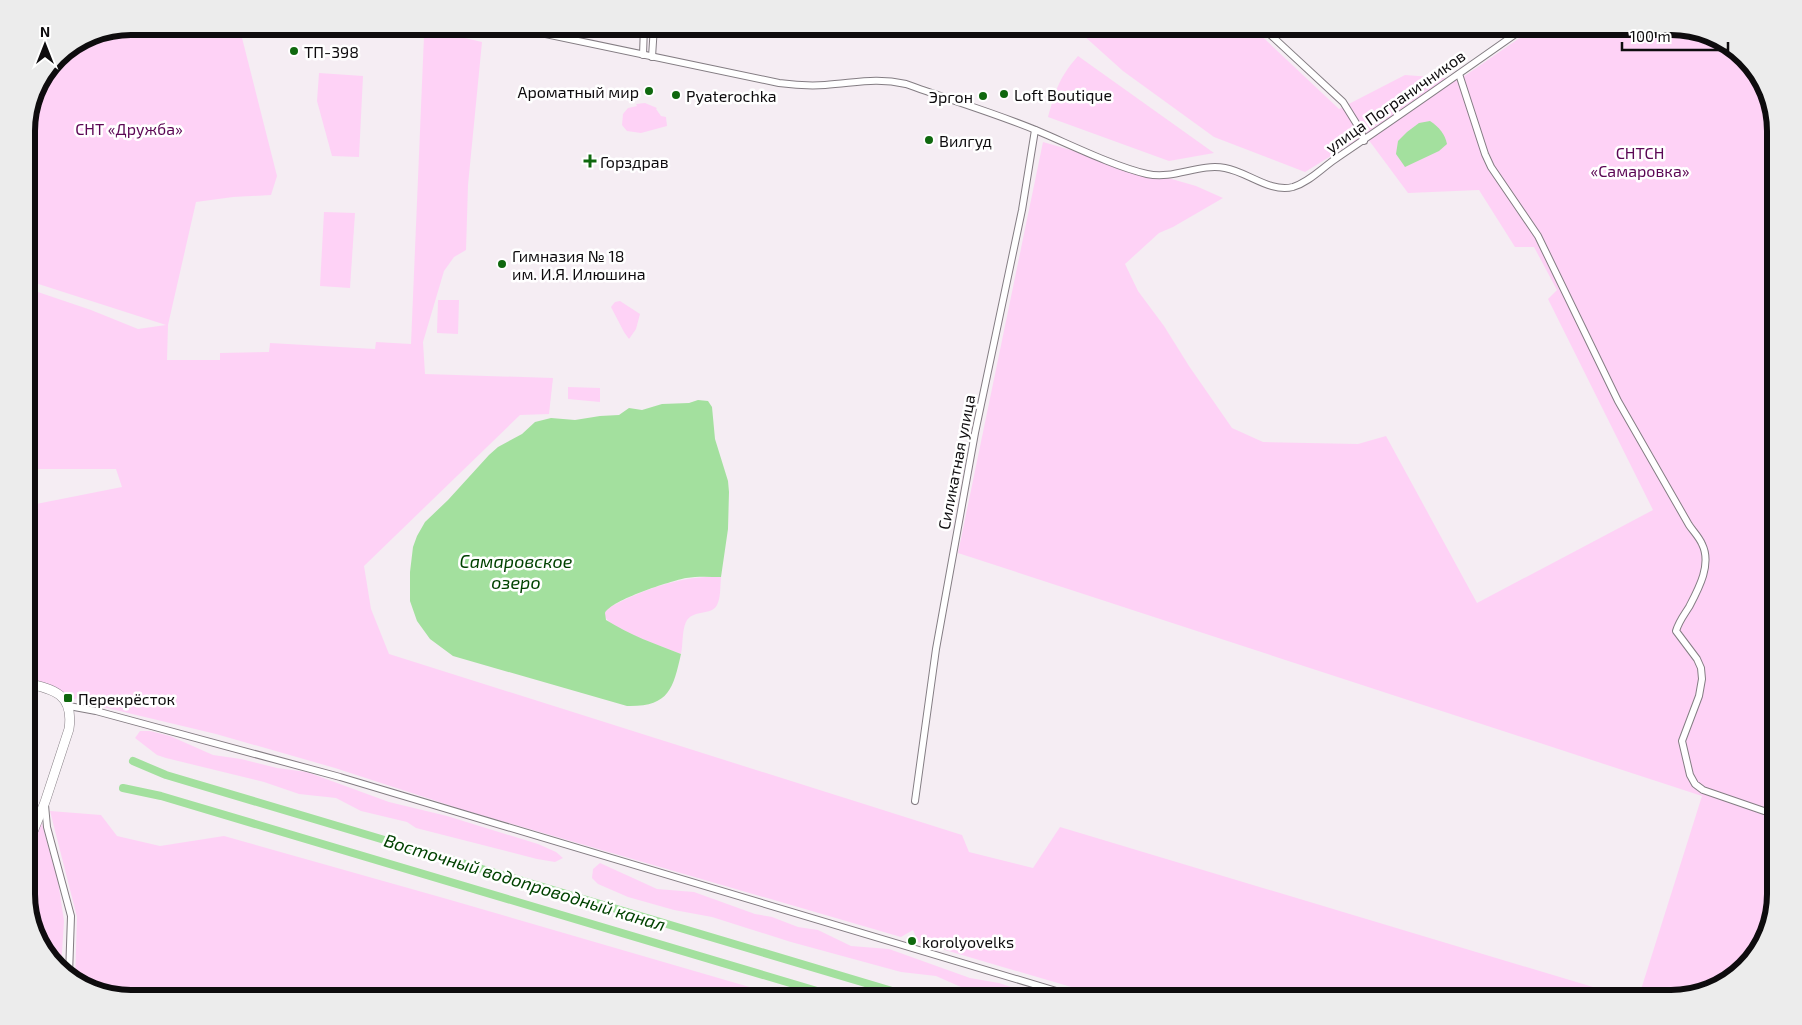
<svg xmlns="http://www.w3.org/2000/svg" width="1802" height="1025" viewBox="0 0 1802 1025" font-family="'Exo 2',sans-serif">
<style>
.green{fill:#fed2f6}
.water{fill:#a3e09e}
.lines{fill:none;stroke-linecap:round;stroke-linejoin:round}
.canal{stroke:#a3e09e;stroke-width:8}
.street-casing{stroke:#847d83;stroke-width:8}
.secondary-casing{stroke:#847d83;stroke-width:10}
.street{stroke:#fff;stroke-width:6}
.secondary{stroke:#fff;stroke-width:9}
.poi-dot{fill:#0f680e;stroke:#fff;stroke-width:2}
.labels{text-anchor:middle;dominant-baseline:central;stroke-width:5;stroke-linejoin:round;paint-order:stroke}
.poi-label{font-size:16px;fill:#0e0c0e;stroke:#fff;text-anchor:start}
.street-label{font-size:16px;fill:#0e0c0e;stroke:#fff}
.park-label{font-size:16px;fill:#5b0754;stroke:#fff}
.water-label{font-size:18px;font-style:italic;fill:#004200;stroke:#fff}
.rim{fill:none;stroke:#0e0c0e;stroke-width:6}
</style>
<rect width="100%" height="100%" fill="#f5edf3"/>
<g class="green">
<polygon points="131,26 239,26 277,176 271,195 233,197 196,202 168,325 167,360 220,360 220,353 269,352 270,343 375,349 376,342 411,344 424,36 431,30 482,42 468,185 466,250 454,257 444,271 423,342 425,374 553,378 549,414 520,415 364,566 371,609 389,654 962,835 969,852 1033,868 1060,827 1633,999 1112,999 918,942 913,930 901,937 464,810 335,768 216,734 103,707 92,696 74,699 59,689 26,681 26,506 122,487 116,469 26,469 26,288 91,310 138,329 166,325 26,280 26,124 34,90 57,57 91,34"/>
<polygon points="1073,26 1251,26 1339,109 1405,75 1458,79 1466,75 1537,26 1672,26 1723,40 1762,78 1776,124 1776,895 1762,946 1724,985 1672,999 1638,999 1702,796 958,553 1043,142 1196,186 1223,198 1173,227 1159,233 1125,264 1138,291 1164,326 1189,366 1232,428 1263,442 1358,444 1386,436 1477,603 1653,510 1548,299 1557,290 1534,247 1515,247 1479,190 1408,193 1365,135 1305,172 1214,137 1123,71"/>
<path d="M 1078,56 L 1214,153 L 1169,161 L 1048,117 C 1056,90 1058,79 1078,56 Z"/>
<polygon points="319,73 363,76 359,157 332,156 317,101"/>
<polygon points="645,103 657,108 656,109 661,116 666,117 667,126 641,133 627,131 622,125 623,114 628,108 637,106 636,104"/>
<polygon points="324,212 355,213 350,288 320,286"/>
<polygon points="438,300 459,300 458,334 437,333"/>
<polygon points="620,301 640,314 636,329 629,339 624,332 611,307 615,302"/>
<polygon points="568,387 600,388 600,402 568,399"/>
<path d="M 705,577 L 721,577 C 720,585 721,598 717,605 C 712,616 692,609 686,622 C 682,630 683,644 681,654 C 667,648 612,630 606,618 C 603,614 605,611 608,608 C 638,592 671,579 705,577 Z"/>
<polygon points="140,731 150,731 170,736 213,755 241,759 277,768 307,772 389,802 447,816 538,844 556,852 563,858 555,862 537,859 416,828 407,822 361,811 336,798 299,794 264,782 166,758 157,755 135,738"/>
<path d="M 26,779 C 41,794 32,816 28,834 L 38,824 L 42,824 L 58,881 L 64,921 L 61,968 L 40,947 L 26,901 Z"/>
<polygon points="50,811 101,815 117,836 160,846 224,836 447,899 791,999 130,999 79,985 75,982 77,917"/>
<polygon points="600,863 657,889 694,892 755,914 772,917 798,927 818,930 851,946 889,949 970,978 999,983 1047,999 992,999 979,995 936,976 901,972 791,942 712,917 674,910 628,897 598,884 592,878 593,869"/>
</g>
<g class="water">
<path d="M 1430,121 C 1439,127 1445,134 1447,144 L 1439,151 L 1405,167 L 1396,154 L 1398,141 L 1407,132 L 1419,123 Z"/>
<path d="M 698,400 L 708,401 L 712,407 L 715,439 L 728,481 L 729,492 L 728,529 L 721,577 C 710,577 698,576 686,578 C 671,581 611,600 605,613 L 606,620 C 630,635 655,644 681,654 C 673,689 669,707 627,706 L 453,656 L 430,639 L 417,621 L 410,601 L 410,572 L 413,547 L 417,536 L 425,522 L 448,500 L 489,455 L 498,447 L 522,434 L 535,422 L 551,418 L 575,420 L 600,416 L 619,415 L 629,408 L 642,410 L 662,404 L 689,403 Z"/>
</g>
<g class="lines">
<g class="canal">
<polyline points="133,761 166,775 919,999"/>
<polyline points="123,788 161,796 844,999"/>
</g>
<defs>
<g id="street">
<path d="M 507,26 L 779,83 C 794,85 810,86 825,85 C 856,83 875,77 906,84 C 950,100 995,113 1038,131 C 1071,145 1113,166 1147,174 C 1174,180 1199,163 1225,168 C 1248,172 1270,193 1293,187 C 1309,182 1321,169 1334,160 C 1399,116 1463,71 1527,26"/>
<polyline points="1261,26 1343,102 1361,131 1364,141"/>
<polyline points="643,55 644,26"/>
<polyline points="652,57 654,26"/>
<path d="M 1459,74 L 1485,154 L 1491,167 L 1538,236 L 1618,401 L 1689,525 C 1693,531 1699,537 1702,544 C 1712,564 1699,588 1689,607 C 1684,615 1679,621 1676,631 L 1697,659 L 1701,668 L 1702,679 L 1699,696 L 1682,741 L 1690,775 L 1695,784 L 1703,790 L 1764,811"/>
<polyline points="69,706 96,711 340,777 1083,999"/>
<polyline points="915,801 936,649 975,433 1022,210 1035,130"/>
<polyline points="45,805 47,827 71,916 69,975"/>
</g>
<path id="secondary" d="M 26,683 C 55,689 74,695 69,729 L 45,802 L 26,849"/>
</defs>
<use href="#street" class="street-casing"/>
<use href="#secondary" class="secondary-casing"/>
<use href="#street" class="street"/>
<use href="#secondary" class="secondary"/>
</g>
<g class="poi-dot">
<circle cx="294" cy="51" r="5"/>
<circle cx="649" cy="91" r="5"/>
<circle cx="1004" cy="94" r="5"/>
<circle cx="676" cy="95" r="5"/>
<circle cx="983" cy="96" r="5"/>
<circle cx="929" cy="140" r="5"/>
<path d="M587.5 153.5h5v5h5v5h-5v5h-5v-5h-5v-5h5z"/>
<circle cx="502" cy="264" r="5"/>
<rect x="63" y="693" width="10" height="10" rx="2.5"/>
<circle cx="912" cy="941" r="5"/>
</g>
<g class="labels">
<g class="poi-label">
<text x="304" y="51">ТП-398</text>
<text x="639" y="91" text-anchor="end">Ароматный мир</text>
<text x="1014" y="94">Loft Boutique</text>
<text x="686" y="95">Pyaterochka</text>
<text x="973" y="96" text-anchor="end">Эргон</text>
<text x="939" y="140">Вилгуд</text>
<text x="600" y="161">Горздрав</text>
<text x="512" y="255">Гимназия № 18<tspan x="512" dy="18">им. И.Я. Илюшина</tspan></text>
<text x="78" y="698">Перекрёсток</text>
<text x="922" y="941">korolyovelks</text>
</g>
<g class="street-label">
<text transform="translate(1395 101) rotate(-35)">улица Пограничников</text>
<text transform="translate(956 462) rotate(-79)">Силикатная улица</text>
</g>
<g class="park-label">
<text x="129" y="128">СНТ «Дружба»</text>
<text x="1640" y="152">СНТСН<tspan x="1640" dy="18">«Самаровка»</tspan></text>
</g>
<g class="water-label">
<text x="516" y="561">Самаровское<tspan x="516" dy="21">озеро</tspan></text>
<text transform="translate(525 882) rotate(17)">Восточный водопроводный канал</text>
</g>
</g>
<path d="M0 0H1802V1025H0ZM131 35H1671A96 96 0 0 1 1767 131V894A96 96 0 0 1 1671 990H131A96 96 0 0 1 35 894V131A96 96 0 0 1 131 35Z" fill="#ececec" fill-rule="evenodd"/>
<path class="rim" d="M131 35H1671A96 96 0 0 1 1767 131V894A96 96 0 0 1 1671 990H131A96 96 0 0 1 35 894V131A96 96 0 0 1 131 35Z"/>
<g transform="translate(45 45)" stroke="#ffffff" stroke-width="4" paint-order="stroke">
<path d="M0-4L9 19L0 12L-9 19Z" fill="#0e0c0e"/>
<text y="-8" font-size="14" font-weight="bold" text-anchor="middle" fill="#0e0c0e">N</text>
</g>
<path d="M1622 42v8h106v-8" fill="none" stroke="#0e0c0e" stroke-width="2.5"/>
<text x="1630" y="42" font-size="15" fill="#0e0c0e" stroke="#ffffff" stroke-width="4" paint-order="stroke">100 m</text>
</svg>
